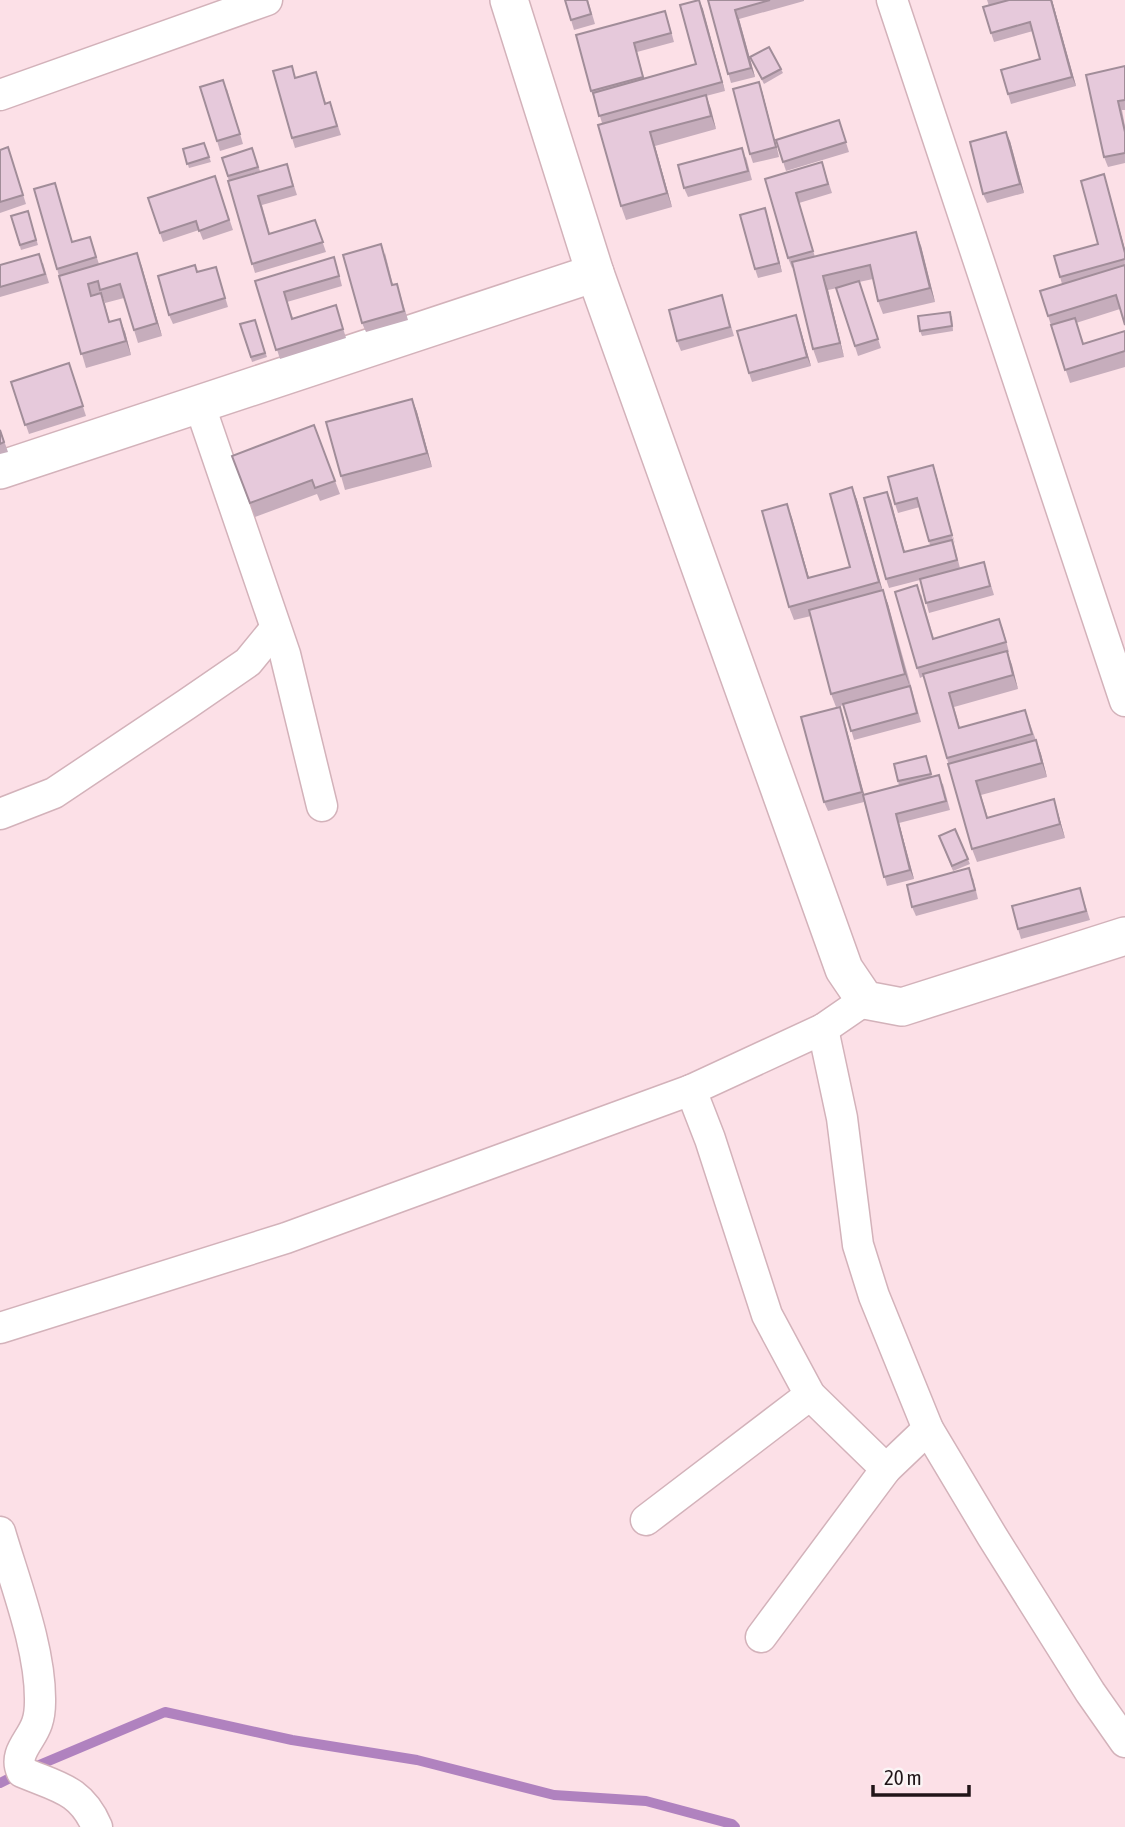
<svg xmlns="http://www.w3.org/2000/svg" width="1125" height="1827" viewBox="0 0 1125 1827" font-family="'Asap Condensed',sans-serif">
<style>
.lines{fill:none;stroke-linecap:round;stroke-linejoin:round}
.stream{stroke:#b082bf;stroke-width:10}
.minor-casing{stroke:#d3b2ba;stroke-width:33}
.tertiary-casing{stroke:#d3b2ba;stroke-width:40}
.minor{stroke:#fff;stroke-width:30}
.tertiary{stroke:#fff;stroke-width:37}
.wall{fill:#c6adbc}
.shaded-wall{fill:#a18d99}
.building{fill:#e6c9db;stroke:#a18d99;stroke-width:2}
</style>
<rect width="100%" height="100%" fill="#fce0e7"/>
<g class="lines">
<g class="stream">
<polyline points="32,1768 165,1712 292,1740 417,1760 554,1795 646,1801 732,1824 735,1827"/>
<polyline points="0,1783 18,1774"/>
</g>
<defs>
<g id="minor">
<polyline points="892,0 1125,701"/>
<polyline points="0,95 267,0"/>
<polyline points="200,406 285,654 322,806"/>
<polyline points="0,814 54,793 187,704 248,662 275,629"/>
<polyline points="823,1029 842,1118 858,1245 874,1296 928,1429 992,1536 1090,1692 1125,1742"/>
<polyline points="691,1090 710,1139 767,1315 810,1395 886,1469"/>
<polyline points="0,1328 286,1238 691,1090 823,1029 865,1000"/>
<polyline points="646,1520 810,1395"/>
<path d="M 0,1532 C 15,1583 41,1649 40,1702 C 40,1708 39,1717 37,1723 C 31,1741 13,1753 22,1772 C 57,1787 81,1789 97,1827"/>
<polyline points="761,1637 886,1469 928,1429"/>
</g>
<g id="tertiary">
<polyline points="509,0 595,273 844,969 865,1000 902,1007 1125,936"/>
<polyline points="0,470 595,273"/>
</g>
</defs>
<use href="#minor" class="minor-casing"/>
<use href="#tertiary" class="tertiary-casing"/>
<use href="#minor" class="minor"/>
<use href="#tertiary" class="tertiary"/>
</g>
<g class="wall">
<polygon points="565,0 588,0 595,24 574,30"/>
<polygon points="699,0 725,91 706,96 716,129 655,146 672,207 626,220 621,206 602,123 595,100 591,91 576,35 668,20 674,42 637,52 644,78 696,64"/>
<polygon points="708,0 804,0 804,1 739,19 755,77 731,83"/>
<polygon points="987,0 1052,0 1076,86 1011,104 1008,94 1040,59 1033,31 994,42 991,33 989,6"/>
<polygon points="750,57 781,69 783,73 764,84"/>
<polygon points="1125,66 1125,110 1122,110 1125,126 1125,163 1108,167 1104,157"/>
<polygon points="316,72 326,103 330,102 341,135 295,148 292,138 296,78"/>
<polygon points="227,89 243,144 220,151 217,141"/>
<polygon points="762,91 779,157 753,163 750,154"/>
<polygon points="839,120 849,152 786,171 776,140"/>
<polygon points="1010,141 1024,193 987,203 983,194"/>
<polygon points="204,143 211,162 189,168 183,149"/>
<polygon points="252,148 260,171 229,181 222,158"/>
<polygon points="0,150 11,156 26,204 0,213"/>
<polygon points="746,157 752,180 688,197 684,188"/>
<polygon points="822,162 832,193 799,203 815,257 921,246 935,302 883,314 878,301 873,279 859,282 881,348 858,356 836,288 842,287 828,290 844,357 818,363 813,349 793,267 792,268 788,258 765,179"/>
<polygon points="287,164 297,195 262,205 270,234 315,220 326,252 255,273 228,181"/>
<polygon points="1104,174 1125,250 1125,325 1120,309 1076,323 1084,344 1125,331 1125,367 1070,383 1048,316 1062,284 1060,277 1098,244"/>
<polygon points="215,176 233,230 203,240 199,230 163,242 148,198"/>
<polygon points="55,183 72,242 90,237 99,264 137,253 162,336 138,343 124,298 105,303 102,295 110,322 125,332 131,355 86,368 57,269"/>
<polygon points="28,211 38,245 21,250 11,216"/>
<polygon points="768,218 782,272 758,278 755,269"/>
<polygon points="385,253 393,285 400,293 408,320 366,332 362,323"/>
<polygon points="43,263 49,283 0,297 0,265"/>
<polygon points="337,266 342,286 287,302 293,318 336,305 346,338 280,359 255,281"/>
<polygon points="198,272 219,276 228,307 173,324 169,315"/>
<polygon points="722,295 734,336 681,351 677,341"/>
<polygon points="796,315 811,366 752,382 749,373"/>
<polygon points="952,316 953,331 922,336 920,331"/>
<polygon points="255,320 267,357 252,362 240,324"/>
<polygon points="69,363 86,416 29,434 11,382"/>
<polygon points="412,399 417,412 432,467 345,490 341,476"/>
<polygon points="314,425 340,494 320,501 317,494 255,517 232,456"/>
<polygon points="0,429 8,452 0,454"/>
<polygon points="936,474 960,568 984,562 994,595 929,613 920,580 889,588 886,579 887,492 905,552 930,545 920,507 898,513 895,504"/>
<polygon points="852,487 857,500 882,590 888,604 921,722 854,740 844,705 836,707 831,694 811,616 794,620 789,607 787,504 809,578 850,567"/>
<polygon points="921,594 934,639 999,619 1003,629 1009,652 1007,652 1018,689 954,707 960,728 1025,710 1041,754 1047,777 981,795 988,818 1058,813 1065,838 977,862 972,849 924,676 920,678 917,668"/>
<polygon points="840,707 864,795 899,786 898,781 926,756 932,777 943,784 950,810 899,823 914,879 887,886 864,802 828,811 824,802"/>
<polygon points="955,829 970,864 953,871 939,836"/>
<polygon points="973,878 978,899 916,916 912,907"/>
<polygon points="1080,888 1090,920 1021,939 1018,929"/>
</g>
<g class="shaded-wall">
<polygon points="699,0 703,9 725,91 722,82"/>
<polygon points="1051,0 1052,0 1076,86 1072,77"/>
<polygon points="735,10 739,19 755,77 751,68"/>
<polygon points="759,82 762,91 779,157 776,147"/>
<polygon points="706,95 711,109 716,129 711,116"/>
<polygon points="650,132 655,146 672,207 667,193"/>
<polygon points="1006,132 1010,141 1024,193 1020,184"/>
<polygon points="1104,174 1125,250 1125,253"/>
<polygon points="765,208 768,218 782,272 779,263"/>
<polygon points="916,232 921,246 935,302 930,288"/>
<polygon points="137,253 142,267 162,336 157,323"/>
<polygon points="823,276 828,290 844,357 840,343"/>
<polygon points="796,315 799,324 811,366 807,357"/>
<polygon points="120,319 125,332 131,355 126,341"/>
<polygon points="412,399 417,412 432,467 427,453"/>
<polygon points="933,465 936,474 955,544 952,535"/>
<polygon points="852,487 857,500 884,595 879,582"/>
<polygon points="887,492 891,501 907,562 904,552"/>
<polygon points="787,504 792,518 813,592 808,578"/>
<polygon points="883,590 888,604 910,687 905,674"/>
<polygon points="1007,651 1012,665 1018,689 1013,675"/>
<polygon points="840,707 843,716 866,801 862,792"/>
<polygon points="1036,740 1041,754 1047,777 1042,763"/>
<polygon points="1054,799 1058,813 1065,838 1060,824"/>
<polygon points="896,814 899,823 914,879 910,870"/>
</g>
<g class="building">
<polygon points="565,0 587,0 591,14 571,20"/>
<polygon points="699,0 722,82 599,116 593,93 696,64 680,5"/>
<polygon points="708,0 770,0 735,10 751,68 728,74"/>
<polygon points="1009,0 1051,0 1072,77 1008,94 1001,70 1040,59 1030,22 991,33 983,7"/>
<polygon points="665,11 671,33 634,43 643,77 591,91 576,35"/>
<polygon points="769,47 781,69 762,79 750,57"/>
<polygon points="292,66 295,78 316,72 325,104 330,102 337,126 292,138 273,71"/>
<polygon points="1125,66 1125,100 1118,101 1125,132 1125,153 1104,157 1086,75"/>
<polygon points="223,80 240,134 217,141 200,87"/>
<polygon points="759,82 776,147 750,154 733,89"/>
<polygon points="706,95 711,116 650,132 667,193 621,206 598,125"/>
<polygon points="839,120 846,142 783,162 776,140"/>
<polygon points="1006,132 1020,184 983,194 970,142"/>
<polygon points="204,143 209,157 187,164 183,149"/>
<polygon points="8,147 23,195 0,202 0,150"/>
<polygon points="252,148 258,167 228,176 222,158"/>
<polygon points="742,148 748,171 684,188 678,165"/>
<polygon points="822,162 828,184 796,193 813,251 788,258 765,179"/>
<polygon points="287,164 293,186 258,196 269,234 315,220 323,242 252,264 228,181"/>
<polygon points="1104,174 1125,253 1125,259 1060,277 1054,256 1098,244 1081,181"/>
<polygon points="215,176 229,220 199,231 196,221 160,233 148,198"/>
<polygon points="55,183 72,242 90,237 96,257 57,269 34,189"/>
<polygon points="765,208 779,263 755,269 740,215"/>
<polygon points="28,211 36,240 20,245 11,216"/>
<polygon points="916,232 930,288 878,301 870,265 823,276 840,343 813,349 792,262"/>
<polygon points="381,244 392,285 397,284 404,311 362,323 343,255"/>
<polygon points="137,253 157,323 134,330 120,284 100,290 98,281 88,284 91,296 101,293 109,322 120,319 126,341 81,354 59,276"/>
<polygon points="39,254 45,274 0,287 0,265"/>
<polygon points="334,257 339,276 284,292 292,319 336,305 343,329 276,350 255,281"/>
<polygon points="195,265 197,272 216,267 225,298 169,315 158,276"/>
<polygon points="1125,265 1125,325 1116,295 1048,316 1040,291"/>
<polygon points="859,281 878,339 855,346 836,288"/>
<polygon points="722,295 730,327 677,341 669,310"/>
<polygon points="950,312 952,326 920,331 918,316"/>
<polygon points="796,315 807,357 749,373 737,331"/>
<polygon points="1075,318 1083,344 1125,331 1125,351 1065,370 1051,325"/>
<polygon points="255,320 265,353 251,357 240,324"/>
<polygon points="69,363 83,406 25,425 11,382"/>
<polygon points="412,399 427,453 341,476 326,422"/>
<polygon points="314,425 335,481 315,488 312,480 250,503 232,456"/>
<polygon points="0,430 4,442 0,444"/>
<polygon points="933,465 952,535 929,541 917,498 895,504 888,477"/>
<polygon points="852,487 879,582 789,607 762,511 787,504 808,578 850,567 830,494"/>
<polygon points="887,492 904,552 952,540 957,560 886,579 864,498"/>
<polygon points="984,562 990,586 926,603 920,579"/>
<polygon points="917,585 933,639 999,619 1006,642 917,668 895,592"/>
<polygon points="883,590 905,674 831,694 809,610"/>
<polygon points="1007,651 1013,675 949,693 959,728 1025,710 1032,734 947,758 923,674"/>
<polygon points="910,686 917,713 851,731 843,704"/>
<polygon points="840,707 862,792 824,802 801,717"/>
<polygon points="1036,740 1042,763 976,781 987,818 1054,799 1060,824 972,849 948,764"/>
<polygon points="926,756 931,774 898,781 894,764"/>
<polygon points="939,775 946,801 896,814 910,870 884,877 863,795"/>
<polygon points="955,829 968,859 952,866 939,836"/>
<polygon points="969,868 975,890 912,907 907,885"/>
<polygon points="1080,888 1086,911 1018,929 1012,906"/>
</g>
<path d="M873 1785v10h96v-10" fill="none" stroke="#211518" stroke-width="3.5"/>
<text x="884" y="1785" font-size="21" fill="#211518" stroke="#fbf4f5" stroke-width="5" paint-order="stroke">20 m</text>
</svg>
